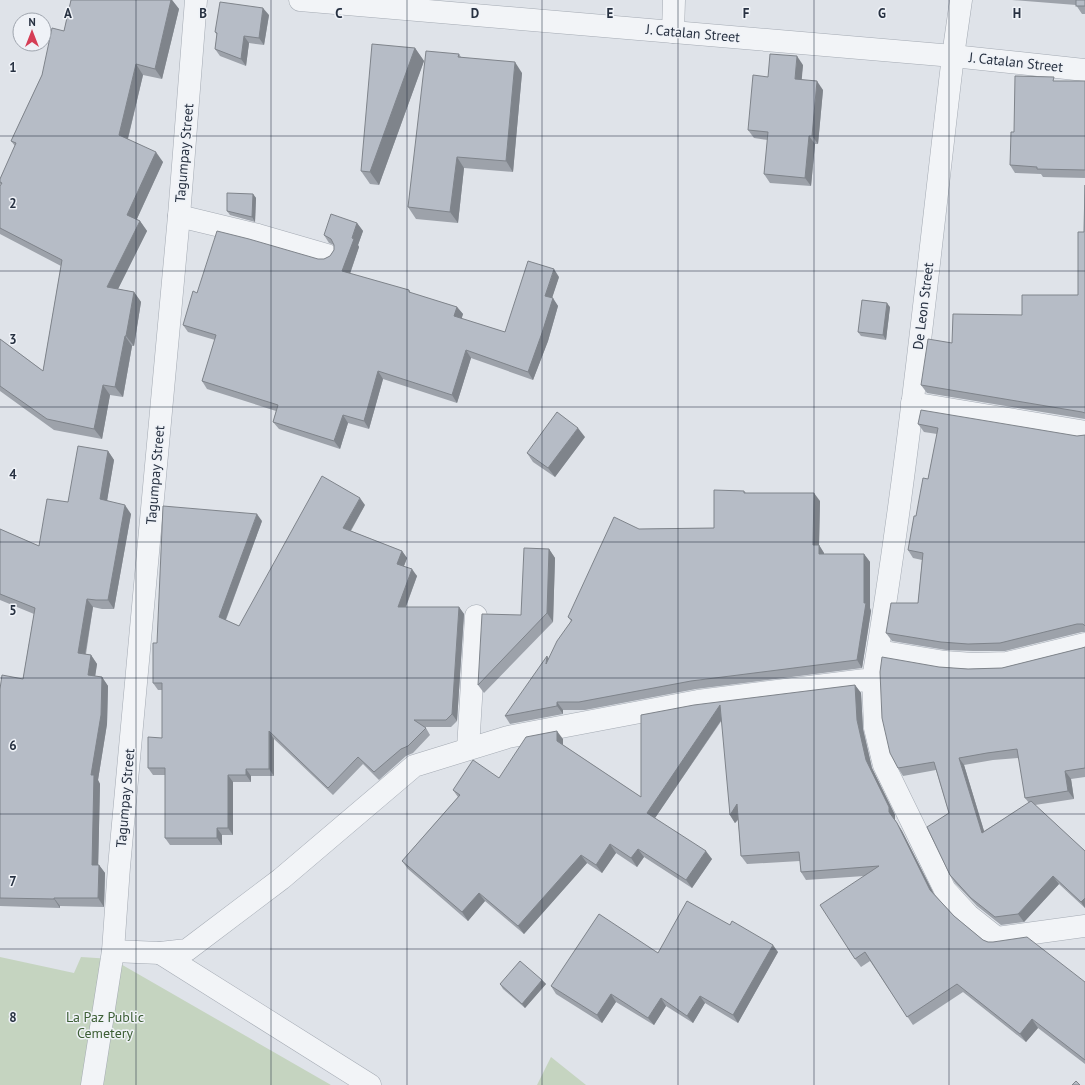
<svg xmlns="http://www.w3.org/2000/svg" width="1085" height="1085" viewBox="0 0 1085 1085" font-family="'PT Sans',sans-serif">
<style>
.green{fill:#c5d4c0}
.lines{fill:none;stroke-linecap:round;stroke-linejoin:round}
.minor-casing{stroke:#a4aab3;stroke-width:23}
.minor{stroke:#f2f4f7;stroke-width:22}
.wall{fill:#9da2aa;fill-rule:evenodd}
.shaded-wall{fill:#7f848b}
.building{fill:#b6bcc6;stroke:#7f848b}
.grid{fill:none;stroke:#273141;stroke-width:1;stroke-opacity:0.55}
.labels{text-anchor:middle;dominant-baseline:central;stroke-width:3;stroke-linejoin:round;paint-order:stroke}
.street-label{font-size:14px;fill:#273141;stroke:#eff2f7}
.park-label{font-size:14px;fill:#3c5e34;stroke:#eff2f7}
.grid-label{font-size:13px;text-anchor:middle;font-weight:bold;fill:#273141;stroke:#eff2f7;stroke-width:3;stroke-linejoin:round;paint-order:stroke}
</style>
<rect width="100%" height="100%" fill="#dfe3e9"/>
<g class="green">
<polygon points="0,957 74,973 81,957 112,959 331,1085 0,1085"/>
<polygon points="551,1057 586,1085 537,1085"/>
</g>
<g class="lines">
<defs>
<g id="minor">
<polyline points="300,0 953,56 1085,70"/>
<polyline points="673,32 674,0"/>
<polyline points="179,216 258,235 327,255"/>
<polyline points="912,403 1085,432"/>
<polyline points="878,651 945,662 973,664 1007,663 1085,644"/>
<polyline points="873,679 875,728 884,765 945,890 968,915 997,938 1085,926"/>
<polyline points="468,749 476,616"/>
<path d="M 113,951 L 160,953 L 187,950 L 281,879 L 414,766 L 508,737 L 698,701 L 873,679 C 908,473 928,264 953,56 L 961,0"/>
<polyline points="160,953 370,1085"/>
<polyline points="92,1085 113,951 119,867 179,216 196,0"/>
</g>
</defs>
<use href="#minor" class="minor-casing"/>
<use href="#minor" class="minor"/>
</g>
<g class="wall">
<polygon points="71,0 172,0 179,9 162,79 143,75 128,139 163,162 137,219 140,221 147,231 118,289 134,292 141,302 134,346 132,346 123,397 110,395 102,439 54,430 0,391 0,339 43,371 61,266 0,234 0,186 1,185 0,184 0,179 15,146 11,141 42,75 64,31"/>
<polygon points="1012,0 1085,0 1085,14 1082,14 1076,5"/>
<polygon points="269,15 264,45 249,43 246,66 220,56 215,49 217,35 215,32"/>
<polygon points="415,48 424,61 379,185 370,184 361,171"/>
<polygon points="459,54 461,57 522,73 513,172 464,168 458,223 416,219 408,207"/>
<polygon points="803,65 801,80 823,90 818,144 815,144 811,186 770,183 764,174 768,140 754,138 748,130 768,77"/>
<polygon points="1056,81 1085,81 1085,178 1043,177 1041,174 1015,173 1010,165 1014,132"/>
<polygon points="1085,185 1085,419 927,393 921,385 952,343 1022,315 1078,295 1084,232"/>
<polygon points="253,194 256,198 255,222 230,215 227,211"/>
<polygon points="357,223 363,231 358,245 359,247 350,274 409,290 411,293 457,307 463,314 461,319 505,332 559,277 552,298 558,306 548,341 533,380 471,358 457,403 383,379 369,429 348,423 340,449 279,429 273,422 276,411 207,389 202,381 215,340 188,332 183,325 197,293 318,259 324,259 330,256 334,250 334,245 329,243 324,235"/>
<polygon points="890,307 886,340 861,336 858,332"/>
<polygon points="918,424 1077,436 1085,435 1085,632 1082,632 1005,651 973,651 946,650 892,641 886,633 918,603 922,560 913,558 908,550 916,516 928,479 937,434 924,432"/>
<polygon points="585,437 555,477 533,462 527,453"/>
<polygon points="108,451 114,460 107,500 131,514 114,609 102,609 93,607 86,654 91,655 97,664 95,676 102,677 108,686 107,724 98,780 100,784 98,865 99,865 105,873 104,907 60,906 60,908 0,906 0,689 23,679 34,614 0,600 0,529 39,546 68,502"/>
<polygon points="744,491 746,493 820,501 819,545 824,553 824,554 864,554 870,562 870,608 871,611 862,668 696,689 585,710 563,710 563,714 510,724 505,716 549,659 571,621 568,617 639,529 714,528"/>
<polygon points="365,505 351,531 402,551 407,558 404,566 417,576 406,607 459,607 464,614 457,721 451,727 424,727 426,728 430,735 413,753 406,756 379,780 363,764 333,795 274,739 274,776 251,776 251,782 233,782 233,835 222,835 222,845 170,845 165,838 165,775 153,775 148,768 162,738 162,690 158,690 153,683 157,643 262,521 226,620 239,626"/>
<polygon points="549,549 555,558 553,622 484,693 478,685 521,615"/>
<path d="M 1085,647 L 1085,777 L 1071,779 L 1074,799 L 1035,805 L 1085,851 L 1085,908 L 1059,884 L 1024,922 L 1001,925 L 977,906 L 955,883 L 950,875 L 949,813 L 936,770 L 903,776 L 898,768 L 939,667 L 968,669 L 1002,668 L 1082,648 ZM 1019,758 L 1025,798 L 1029,803 L 984,831 L 964,765 L 993,760 Z"/>
<polygon points="855,685 861,693 863,729 872,768 895,815 895,820 902,831 934,894 954,916 983,940 1085,982 1085,1064 1038,1028 1026,1042 963,992 913,1025 870,961 861,967 855,959 864,876 806,880 801,872 800,861 747,864 741,856 738,820 735,823 730,815 722,720 655,818 712,859 692,888 644,857 637,867 616,853 602,873 587,863 524,934 485,901 468,921 408,869 402,861 458,797 453,790 499,778 563,739 563,745 641,797 641,715"/>
<polygon points="778,952 738,1023 705,1003 693,1023 666,1006 654,1025 616,1002 602,1023 556,994 551,986 658,953"/>
<polygon points="542,980 546,984 525,1008 503,989 500,984"/>
</g>
<g class="shaded-wall">
<polygon points="171,0 172,0 179,9 162,79 155,69"/>
<polygon points="263,8 269,15 264,45 259,38"/>
<polygon points="244,36 249,43 246,66 241,59"/>
<polygon points="415,48 424,61 379,185 370,172"/>
<polygon points="797,56 803,65 801,88 795,79"/>
<polygon points="515,62 522,73 513,172 506,161"/>
<polygon points="136,64 143,75 126,146 119,135"/>
<polygon points="817,81 823,90 818,144 812,136"/>
<polygon points="809,136 815,144 811,186 805,178"/>
<polygon points="156,152 163,162 134,225 127,215"/>
<polygon points="457,157 464,168 458,223 450,212"/>
<polygon points="253,194 256,198 255,222 252,217"/>
<polygon points="140,221 147,231 114,297 107,287"/>
<polygon points="357,223 363,231 358,245 359,247 348,279 342,271 352,238"/>
<polygon points="554,269 559,277 550,304 545,296"/>
<polygon points="134,292 141,302 134,346 126,336"/>
<polygon points="553,298 558,306 548,341 533,380 528,372"/>
<polygon points="887,303 890,307 886,340 883,335"/>
<polygon points="457,307 463,314 460,324 454,316"/>
<polygon points="125,336 132,346 123,397 115,387"/>
<polygon points="466,350 471,358 457,403 452,395"/>
<polygon points="378,371 383,379 369,429 364,421"/>
<polygon points="103,385 110,395 102,439 94,429"/>
<polygon points="343,415 348,423 340,449 334,441"/>
<polygon points="578,428 585,437 555,477 548,468"/>
<polygon points="108,451 114,460 106,507 100,499"/>
<polygon points="814,493 820,501 819,545 824,553 824,563 819,554 813,545"/>
<polygon points="360,498 365,505 348,535 343,528"/>
<polygon points="125,505 131,514 114,609 108,600"/>
<polygon points="257,514 262,521 224,624 219,617"/>
<polygon points="549,549 555,558 553,622 547,613"/>
<polygon points="402,551 407,558 402,571 397,564"/>
<polygon points="864,554 870,562 870,608 871,611 862,668 857,660 864,603"/>
<polygon points="412,569 417,576 403,614 398,607"/>
<polygon points="87,599 93,607 84,661 78,653"/>
<polygon points="459,607 464,614 457,721 452,714"/>
<polygon points="91,655 97,664 94,684 88,675"/>
<polygon points="547,656 552,664 546,664"/>
<polygon points="102,677 108,686 107,724 98,780 100,784 98,873 92,865 91,775"/>
<polygon points="855,685 861,693 863,729 872,768 895,815 895,820 902,831 936,898 930,890 889,812 866,760 857,720"/>
<polygon points="557,702 563,710 563,714 557,706"/>
<polygon points="720,705 726,713 653,821 647,813"/>
<polygon points="269,731 274,739 274,776 269,769"/>
<polygon points="557,731 563,739 563,749 557,741"/>
<polygon points="959,758 964,765 987,841 982,833"/>
<polygon points="246,769 251,776 251,782 246,775"/>
<polygon points="1065,771 1071,779 1074,799 1068,791"/>
<polygon points="228,775 233,782 233,835 228,828"/>
<polygon points="737,804 743,813 735,823 730,815"/>
<polygon points="217,828 222,835 222,845 217,838"/>
<polygon points="610,844 616,853 602,873 596,865"/>
<polygon points="638,849 644,857 637,867 631,858"/>
<polygon points="706,851 712,859 692,888 686,880"/>
<polygon points="581,855 587,863 524,934 518,926"/>
<polygon points="99,865 105,873 104,907 98,898"/>
<polygon points="1053,876 1059,884 1024,922 1018,914"/>
<polygon points="479,893 485,901 468,921 462,912"/>
<polygon points="54,898 60,906 60,908 54,899"/>
<polygon points="1085,898 1085,908 1081,902"/>
<polygon points="773,945 778,952 738,1023 733,1015"/>
<polygon points="542,980 546,984 525,1008 522,1004"/>
<polygon points="611,994 616,1002 602,1023 597,1015"/>
<polygon points="700,996 705,1003 693,1023 687,1016"/>
<polygon points="661,998 666,1006 654,1025 648,1018"/>
<polygon points="1032,1019 1038,1028 1026,1042 1020,1034"/>
</g>
<g class="building">
<polygon points="71,0 171,0 155,69 136,64 119,135 156,152 127,215 140,221 107,287 134,292 126,336 125,336 115,387 103,385 94,429 47,419 0,386 0,339 43,371 62,260 0,228 0,186 2,183 0,182 0,179 16,143 11,141 42,75 52,28 64,31"/>
<rect x="1076" y="0" width="9" height="6"/>
<polygon points="220,2 263,8 259,38 244,36 241,59 215,49 217,33 215,32"/>
<polygon points="372,44 415,48 370,172 361,171"/>
<polygon points="426,51 459,54 458,57 515,62 506,161 457,157 450,212 408,207"/>
<polygon points="770,54 797,56 795,79 817,81 812,136 809,136 805,178 764,174 768,132 748,130 753,75 768,77"/>
<polygon points="1015,76 1054,77 1053,81 1085,81 1085,170 1037,169 1037,167 1010,165 1011,132 1014,132"/>
<polygon points="1085,185 1085,413 1082,412 921,385 928,339 952,343 953,314 1022,315 1022,295 1078,295 1078,232 1084,232"/>
<polygon points="227,193 253,194 252,217 227,211"/>
<polygon points="331,214 357,223 352,238 354,239 342,271 409,290 409,292 457,307 454,316 505,332 528,261 554,269 545,296 553,298 542,333 528,372 466,350 452,395 378,371 364,421 343,415 334,441 273,422 278,405 202,381 216,335 183,325 193,291 197,293 217,231 249,239 318,259 324,259 330,256 334,250 334,245 331,239 324,235"/>
<polygon points="862,300 887,303 883,335 858,332"/>
<polygon points="921,410 1077,436 1085,435 1085,626 1083,624 1077,624 1000,643 968,644 941,642 886,633 891,603 918,603 923,553 908,550 914,516 916,516 923,478 928,479 938,428 918,424"/>
<polygon points="557,412 578,428 548,468 527,453"/>
<polygon points="78,446 108,451 100,499 125,505 108,600 96,600 87,599 78,653 91,655 88,675 102,677 101,715 91,775 94,775 92,865 99,865 98,898 54,898 54,899 0,898 0,689 2,675 23,679 35,608 0,594 0,529 39,546 47,499 68,502"/>
<polygon points="322,476 360,498 343,528 402,551 397,564 412,569 398,607 459,607 452,714 446,720 414,720 426,728 408,746 401,749 374,772 358,757 328,788 269,731 269,769 246,769 246,775 228,775 228,828 217,828 217,838 165,838 165,768 148,768 148,737 162,738 162,683 153,683 153,643 157,643 163,506 257,514 219,617 239,626"/>
<polygon points="714,490 744,491 744,493 814,493 813,545 819,545 819,554 864,554 864,603 866,603 857,660 691,681 579,702 557,702 557,706 505,716 547,656 546,664 557,641 572,620 568,617 614,517 639,529 714,528"/>
<polygon points="524,548 549,549 547,613 478,685 482,614 521,615"/>
<polygon points="1085,647 1085,768 1065,771 1068,791 1025,798 1017,749 987,753 959,758 982,833 1031,801 1085,851 1085,898 1081,902 1053,876 1018,914 995,917 971,898 950,875 927,827 949,813 934,762 898,768 890,753 882,718 880,672 882,657 939,667 968,669 1002,668 1082,648"/>
<polygon points="855,685 857,720 866,760 889,807 889,812 897,823 930,890 954,916 983,940 988,942 993,942 1027,937 1085,982 1085,1060 1032,1019 1020,1034 957,984 907,1017 865,952 855,959 820,905 879,866 801,872 799,852 741,856 737,804 730,815 720,705 647,813 706,851 686,880 638,849 631,858 610,844 596,865 581,855 518,926 479,893 462,912 402,861 460,795 453,790 473,760 499,778 526,737 557,731 557,741 641,797 641,715 694,705"/>
<polygon points="687,901 730,925 732,921 773,945 733,1015 700,996 687,1016 661,998 648,1018 611,994 597,1015 551,986 599,914 658,953"/>
<polygon points="520,961 542,980 522,1004 500,984"/>
<polygon points="1076,1081 1080,1085 1072,1085"/>
</g>
<path class="grid" d="M 136,0 L 136,1085M 271,0 L 271,1085M 407,0 L 407,1085M 542,0 L 542,1085M 678,0 L 678,1085M 814,0 L 814,1085M 949,0 L 949,1085M 0,136 L 1085,136M 0,271 L 1085,271M 0,407 L 1085,407M 0,542 L 1085,542M 0,678 L 1085,678M 0,814 L 1085,814M 0,949 L 1085,949"/>
<g class="labels">
<g class="street-label">
<text transform="translate(693 33) rotate(5)">J. Catalan Street</text>
<text transform="translate(1016 62) rotate(6)">J. Catalan Street</text>
<text transform="translate(184 153) rotate(-85)">Tagumpay Street</text>
<text transform="translate(923 306) rotate(-83)">De Leon Street</text>
<text transform="translate(155 475) rotate(-85)">Tagumpay Street</text>
<text transform="translate(125 798) rotate(-85)">Tagumpay Street</text>
</g>
<g class="park-label">
<text x="105" y="1017">La Paz Public<tspan x="105" dy="16">Cemetery</tspan></text>
</g>
</g>
<g class="grid-label">
<text x="68" y="18">A</text>
<text x="203" y="18">B</text>
<text x="339" y="18">C</text>
<text x="475" y="18">D</text>
<text x="610" y="18">E</text>
<text x="746" y="18">F</text>
<text x="882" y="18">G</text>
<text x="1017" y="18">H</text>
<text x="13" y="72">1</text>
<text x="13" y="208">2</text>
<text x="13" y="344">3</text>
<text x="13" y="479">4</text>
<text x="13" y="615">5</text>
<text x="13" y="750">6</text>
<text x="13" y="886">7</text>
<text x="13" y="1022">8</text>
</g>
<g transform="translate(32 32)"><circle r="19" fill="#eff2f7" stroke="#9fa5ae"/>
<path d="M0-3L7 15L0 10L-7 15Z" fill="#d53e56"/>
<text y="-6" font-size="11" font-weight="bold" text-anchor="middle" fill="#273141">N</text>
</g>
</svg>
